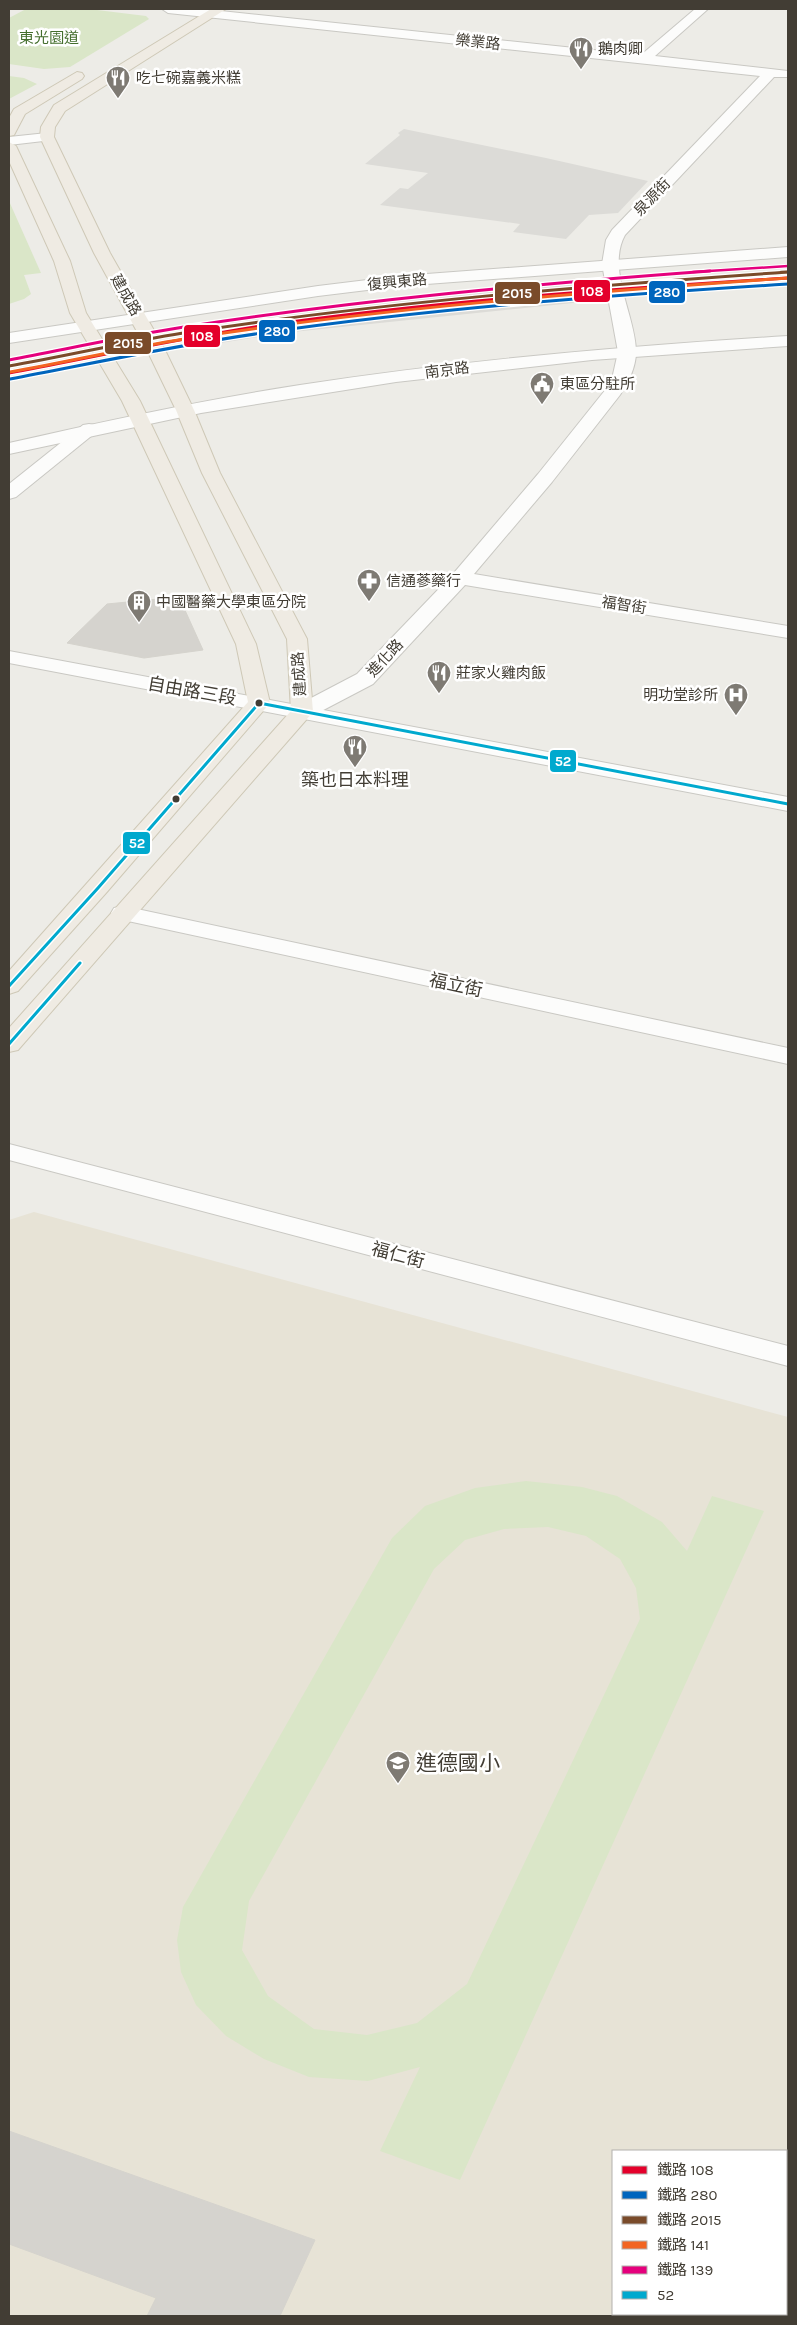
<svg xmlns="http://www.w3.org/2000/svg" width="797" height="2325" viewBox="0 0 797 2325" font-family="Karla,'Noto Sans TC',sans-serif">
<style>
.education{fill:#e7e3d6;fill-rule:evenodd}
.green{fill:#dae6c8;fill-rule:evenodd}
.parking{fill:#dcdbd7}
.building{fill:#d5d3ce;stroke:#d5d3cd}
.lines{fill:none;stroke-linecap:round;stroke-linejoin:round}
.minor-casing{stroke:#c9c8c3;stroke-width:2}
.tertiary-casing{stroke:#c9c8c3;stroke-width:2}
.primary-casing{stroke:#cec8b6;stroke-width:2}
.minor{fill:#fcfcfb;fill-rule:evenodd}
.tertiary{fill:#fcfcfb;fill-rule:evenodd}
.primary{fill:#efebe3;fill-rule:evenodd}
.bus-1-casing{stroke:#fff;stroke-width:6}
.bus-1{stroke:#00a9ce;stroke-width:3}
.rail-1-casing{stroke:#fff;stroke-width:5.5}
.rail-2-casing{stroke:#fff;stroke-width:5.5}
.rail-3-far1-casing{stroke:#fff;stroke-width:4.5}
.rail-3-casing{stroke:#fff;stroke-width:5.5}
.rail-4-casing{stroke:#fff;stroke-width:5.5}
.rail-5-far1-casing{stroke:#fff;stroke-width:4.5}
.rail-5-casing{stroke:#fff;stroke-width:5.5}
.rail-1{stroke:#e4002b;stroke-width:3}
.rail-2{stroke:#0065bd;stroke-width:3}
.rail-3-far1{stroke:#7a4b2a;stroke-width:2.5}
.rail-3{stroke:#7a4b2a;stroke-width:3}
.rail-4{stroke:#f26522;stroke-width:3}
.rail-5-far1{stroke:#e5007d;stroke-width:2.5}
.rail-5{stroke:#e5007d;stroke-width:3}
.bus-dot{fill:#423d34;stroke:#fff;stroke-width:2}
.labels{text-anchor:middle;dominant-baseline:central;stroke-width:5;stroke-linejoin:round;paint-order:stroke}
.far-park-label{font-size:15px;fill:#446e2d;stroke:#fff}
.far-street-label{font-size:15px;fill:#423d34;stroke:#fff}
.far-poi-label{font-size:15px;fill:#423d34;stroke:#fff;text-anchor:start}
.street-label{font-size:18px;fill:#423d34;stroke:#fff}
.poi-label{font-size:18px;fill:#423d34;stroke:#fff}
.near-poi-label{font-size:21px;fill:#423d34;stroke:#fff;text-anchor:start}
.line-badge{stroke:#fff;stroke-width:2}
.badge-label{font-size:14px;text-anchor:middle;font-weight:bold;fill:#fff}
</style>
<rect width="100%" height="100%" fill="#edece7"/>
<path class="education" d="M 34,1212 L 788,1417 L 788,2316 L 9,2316 L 9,1220 ZM 613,2151 L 786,2151 L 786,2314 L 613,2314 Z"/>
<g class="green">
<polygon points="26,9 89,9 146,16 149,19 70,67 44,69 9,64 9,18"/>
<polygon points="9,76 24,78 37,84 9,99"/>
<polygon points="9,201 41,273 24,275 31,294 24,299 9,304"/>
<path d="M 526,1481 L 582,1487 L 617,1496 L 662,1522 L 687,1551 L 712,1496 L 764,1511 L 460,2180 L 380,2151 L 420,2067 L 368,2081 L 309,2077 L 264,2059 L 226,2036 L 196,2005 L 181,1972 L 177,1940 L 183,1907 L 392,1538 L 425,1506 L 475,1488 ZM 548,1527 L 586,1536 L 620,1559 L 636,1588 L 640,1619 L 467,1984 L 417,2023 L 367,2035 L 314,2029 L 268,1996 L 242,1950 L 249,1901 L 434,1569 L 465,1540 L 504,1529 Z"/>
</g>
<g class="parking">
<polygon points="404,129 546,158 648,181 618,213 589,215 566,239 513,232 520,224 380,205 400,188 408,189 428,173 365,164 400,135 398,133"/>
<polygon points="574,283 582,302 283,333 202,346 182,328 481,291"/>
</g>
<g class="building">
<polygon points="179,597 203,650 144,658 67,643 107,604"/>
<polygon points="9,2131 315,2240 280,2316 147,2316 156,2298 9,2244"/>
</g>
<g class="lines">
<defs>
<g id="minor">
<path d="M 162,9 L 202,9 L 641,55 L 695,9 L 708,9 L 655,56 L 788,71 L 788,77 L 774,77 L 625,235 C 606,269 636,317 636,352 C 636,367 628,383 620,395 L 552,482 L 474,574 L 788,626 L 788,638 L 465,585 L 373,684 L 310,717 L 302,719 L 294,717 L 291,712 L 294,707 L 357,674 L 453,574 L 538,474 L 606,389 L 612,379 L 618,352 L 602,264 L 606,240 L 612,230 L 760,76 L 168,13 Z"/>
<polygon points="47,133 54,137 52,140 9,145 9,137"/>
<polygon points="89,424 95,425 98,429 95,433 16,497 9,499 9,484 83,425"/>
<polygon points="123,906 788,1048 788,1064 114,918 111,913 114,908"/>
<polygon points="9,1144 788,1346 788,1366 9,1160"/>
</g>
<g id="tertiary">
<polygon points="788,247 788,257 400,286 318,296 9,343 9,333 318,286 400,276"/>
<path d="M 788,336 L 788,346 L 592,360 L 396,382 L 201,413 L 9,454 L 9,443 C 105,421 202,400 300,385 C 462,360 625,346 788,336 Z"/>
<polygon points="9,651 788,797 788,811 9,663"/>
</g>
<g id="primary">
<polygon points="211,9 226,9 65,111 55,127 54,137 110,253 164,348 194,410 220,473 307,639 313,712 18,1050 9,1052 9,1028 291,711 287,639 202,473 176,410 146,348 94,253 40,137 41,127 54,105"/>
<polygon points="77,72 82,73 84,76 82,79 25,114 14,135 9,136 9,118 14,109"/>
<polygon points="9,142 16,146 70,261 86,313 140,401 256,644 270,703 106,893 18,991 9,994 9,971 248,702 236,644 122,401 70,313 54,261 9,161"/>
</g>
</defs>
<use href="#minor" class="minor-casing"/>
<use href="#tertiary" class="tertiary-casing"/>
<use href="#primary" class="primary-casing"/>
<use href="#minor" class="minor"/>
<use href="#tertiary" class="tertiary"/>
<use href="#primary" class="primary"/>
<defs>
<g id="bus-1">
<polyline points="9,986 98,888 259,703 788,804"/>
<polyline points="9,1044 80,963"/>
</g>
</defs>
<use href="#bus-1" class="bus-1-casing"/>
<use href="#bus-1" class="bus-1"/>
<defs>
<path id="rail-1" d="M 9,373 C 93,357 177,339 261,326 C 436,301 612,289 788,278"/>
<path id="rail-2" d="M 10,379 C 94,363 177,345 262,333 C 436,308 612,295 788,284"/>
<polyline id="rail-3-far1" points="781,272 788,272"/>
<path id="rail-3" d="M 9,366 C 67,356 125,342 183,333 C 384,302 586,286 788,272"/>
<path id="rail-4" d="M 10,372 C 68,362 126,348 184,339 C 384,308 586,292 788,278"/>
<polyline id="rail-5-far1" points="693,272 788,266"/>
<path id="rail-5" d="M 9,360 C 67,349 125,336 184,327 C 358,300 534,284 710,271"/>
</defs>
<use href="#rail-1" class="rail-1-casing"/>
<use href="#rail-2" class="rail-2-casing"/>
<use href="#rail-3-far1" class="rail-3-far1-casing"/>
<use href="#rail-3" class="rail-3-casing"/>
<use href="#rail-4" class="rail-4-casing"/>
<use href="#rail-5-far1" class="rail-5-far1-casing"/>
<use href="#rail-5" class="rail-5-casing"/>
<use href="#rail-1" class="rail-1"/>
<use href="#rail-2" class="rail-2"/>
<use href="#rail-3-far1" class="rail-3-far1"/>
<use href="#rail-3" class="rail-3"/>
<use href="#rail-4" class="rail-4"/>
<use href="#rail-5-far1" class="rail-5-far1"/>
<use href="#rail-5" class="rail-5"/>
</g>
<defs>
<symbol id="restaurant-pin" viewBox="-11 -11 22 30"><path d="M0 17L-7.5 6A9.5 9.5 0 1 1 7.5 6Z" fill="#7e7a73" stroke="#fff"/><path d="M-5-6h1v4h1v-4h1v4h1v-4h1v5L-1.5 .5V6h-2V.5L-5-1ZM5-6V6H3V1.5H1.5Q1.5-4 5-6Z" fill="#fff"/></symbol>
<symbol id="civic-pin" viewBox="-11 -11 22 30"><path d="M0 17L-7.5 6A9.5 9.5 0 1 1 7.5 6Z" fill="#7e7a73" stroke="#fff"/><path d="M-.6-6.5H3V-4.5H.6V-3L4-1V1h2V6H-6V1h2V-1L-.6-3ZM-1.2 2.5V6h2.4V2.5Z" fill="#fff"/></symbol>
<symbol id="pharmacy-pin" viewBox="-11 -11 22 30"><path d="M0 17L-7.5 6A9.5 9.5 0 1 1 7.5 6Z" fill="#7e7a73" stroke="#fff"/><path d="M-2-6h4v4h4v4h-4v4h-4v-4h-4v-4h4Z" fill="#fff"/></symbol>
<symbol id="building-pin" viewBox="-11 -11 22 30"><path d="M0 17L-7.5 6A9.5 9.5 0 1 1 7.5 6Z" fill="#7e7a73" stroke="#fff"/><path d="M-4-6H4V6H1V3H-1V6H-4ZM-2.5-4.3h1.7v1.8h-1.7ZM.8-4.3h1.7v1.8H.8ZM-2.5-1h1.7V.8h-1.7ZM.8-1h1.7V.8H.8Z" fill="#fff"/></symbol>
<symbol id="hospital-pin" viewBox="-11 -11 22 30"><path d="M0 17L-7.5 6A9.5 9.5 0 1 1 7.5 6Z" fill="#7e7a73" stroke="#fff"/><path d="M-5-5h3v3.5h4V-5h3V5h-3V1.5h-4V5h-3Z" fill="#fff"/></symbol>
<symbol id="school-pin" viewBox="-11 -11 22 30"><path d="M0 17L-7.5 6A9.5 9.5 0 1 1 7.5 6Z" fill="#7e7a73" stroke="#fff"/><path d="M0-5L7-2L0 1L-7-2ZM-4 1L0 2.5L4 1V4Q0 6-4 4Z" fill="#fff"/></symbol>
</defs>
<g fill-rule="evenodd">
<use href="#restaurant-pin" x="567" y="35" width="28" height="38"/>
<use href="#restaurant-pin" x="104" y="64" width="28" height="38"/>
<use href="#civic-pin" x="528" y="370" width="28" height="38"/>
<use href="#pharmacy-pin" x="355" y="567" width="28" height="38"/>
<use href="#building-pin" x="125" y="588" width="28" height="38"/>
<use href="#restaurant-pin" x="425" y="659" width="28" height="38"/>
<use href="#hospital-pin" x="722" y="681" width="28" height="38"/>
<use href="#restaurant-pin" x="341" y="733" width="28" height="38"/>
<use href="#school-pin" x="384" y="1749" width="28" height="38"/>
</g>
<g class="bus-dot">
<circle cx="259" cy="703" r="4.5"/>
<circle cx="176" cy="799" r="4.5"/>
</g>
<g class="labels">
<g class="far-park-label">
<text x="49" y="38">東光園道</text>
</g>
<g class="far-street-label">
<text transform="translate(478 42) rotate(6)">樂業路</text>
<text transform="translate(652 197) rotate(-46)">泉源街</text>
<text transform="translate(397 282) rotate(-6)">復興東路</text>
<text transform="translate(126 295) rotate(60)">建成路</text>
<text transform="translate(447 370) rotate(-7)">南京路</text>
<text transform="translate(624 605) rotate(9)">福智街</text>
<text transform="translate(385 658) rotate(-47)">進化路</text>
<text transform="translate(299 674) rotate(-94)">建成路</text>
</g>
<g class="far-poi-label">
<text x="598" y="49">鵝肉卿</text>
<text x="136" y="78">吃七碗嘉義米糕</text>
<text x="560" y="384">東區分駐所</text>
<text x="386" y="581">信通蔘藥行</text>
<text x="156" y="602">中國醫藥大學東區分院</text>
<text x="456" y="673">莊家火雞肉飯</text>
<text x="718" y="695" text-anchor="end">明功堂診所</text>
</g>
<g class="street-label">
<text transform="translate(192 691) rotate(10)">自由路三段</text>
<text transform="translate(456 985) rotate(12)">福立街</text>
<text transform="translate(398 1255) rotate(15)">福仁街</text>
</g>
<g class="poi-label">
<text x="355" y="780">築也日本料理</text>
</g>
<g class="near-poi-label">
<text x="416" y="1763">進德國小</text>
</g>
</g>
<g class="line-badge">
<rect x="573" y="279" width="38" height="24" rx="5" fill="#e4002b"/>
<rect x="648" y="280" width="38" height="24" rx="5" fill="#0065bd"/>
<rect x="494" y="281" width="47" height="24" rx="5" fill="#7a4b2a"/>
<rect x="258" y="319" width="38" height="24" rx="5" fill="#0065bd"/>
<rect x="183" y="324" width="38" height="24" rx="5" fill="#e4002b"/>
<rect x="104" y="331" width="48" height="24" rx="5" fill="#7a4b2a"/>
<rect x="549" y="749" width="28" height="24" rx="5" fill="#00a9ce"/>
<rect x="122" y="831" width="29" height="24" rx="5" fill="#00a9ce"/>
</g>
<g class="badge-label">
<text x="592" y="296">108</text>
<text x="667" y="297">280</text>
<text x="517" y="298">2015</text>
<text x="277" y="336">280</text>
<text x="202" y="341">108</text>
<text x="128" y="348">2015</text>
<text x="563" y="766">52</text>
<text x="137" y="848">52</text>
</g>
<rect width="797" height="2325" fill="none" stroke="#423d34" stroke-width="20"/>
<rect x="612" y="2150" width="175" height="165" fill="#ffffff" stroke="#b3b1ae"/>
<rect x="622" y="2166" width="25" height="8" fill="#e4002b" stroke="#b3b1ae"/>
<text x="657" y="2175" font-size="15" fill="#423d34">鐵路 108</text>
<rect x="622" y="2191" width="25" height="8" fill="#0065bd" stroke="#b3b1ae"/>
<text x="657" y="2200" font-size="15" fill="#423d34">鐵路 280</text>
<rect x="622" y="2216" width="25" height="8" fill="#7a4b2a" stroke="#b3b1ae"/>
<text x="657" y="2225" font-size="15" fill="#423d34">鐵路 2015</text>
<rect x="622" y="2241" width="25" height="8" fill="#f26522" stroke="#b3b1ae"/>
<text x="657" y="2250" font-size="15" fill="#423d34">鐵路 141</text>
<rect x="622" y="2266" width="25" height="8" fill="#e5007d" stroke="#b3b1ae"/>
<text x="657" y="2275" font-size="15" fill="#423d34">鐵路 139</text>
<rect x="622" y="2291" width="25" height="8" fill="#00a9ce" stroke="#b3b1ae"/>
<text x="657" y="2300" font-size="15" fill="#423d34">52</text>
</svg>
